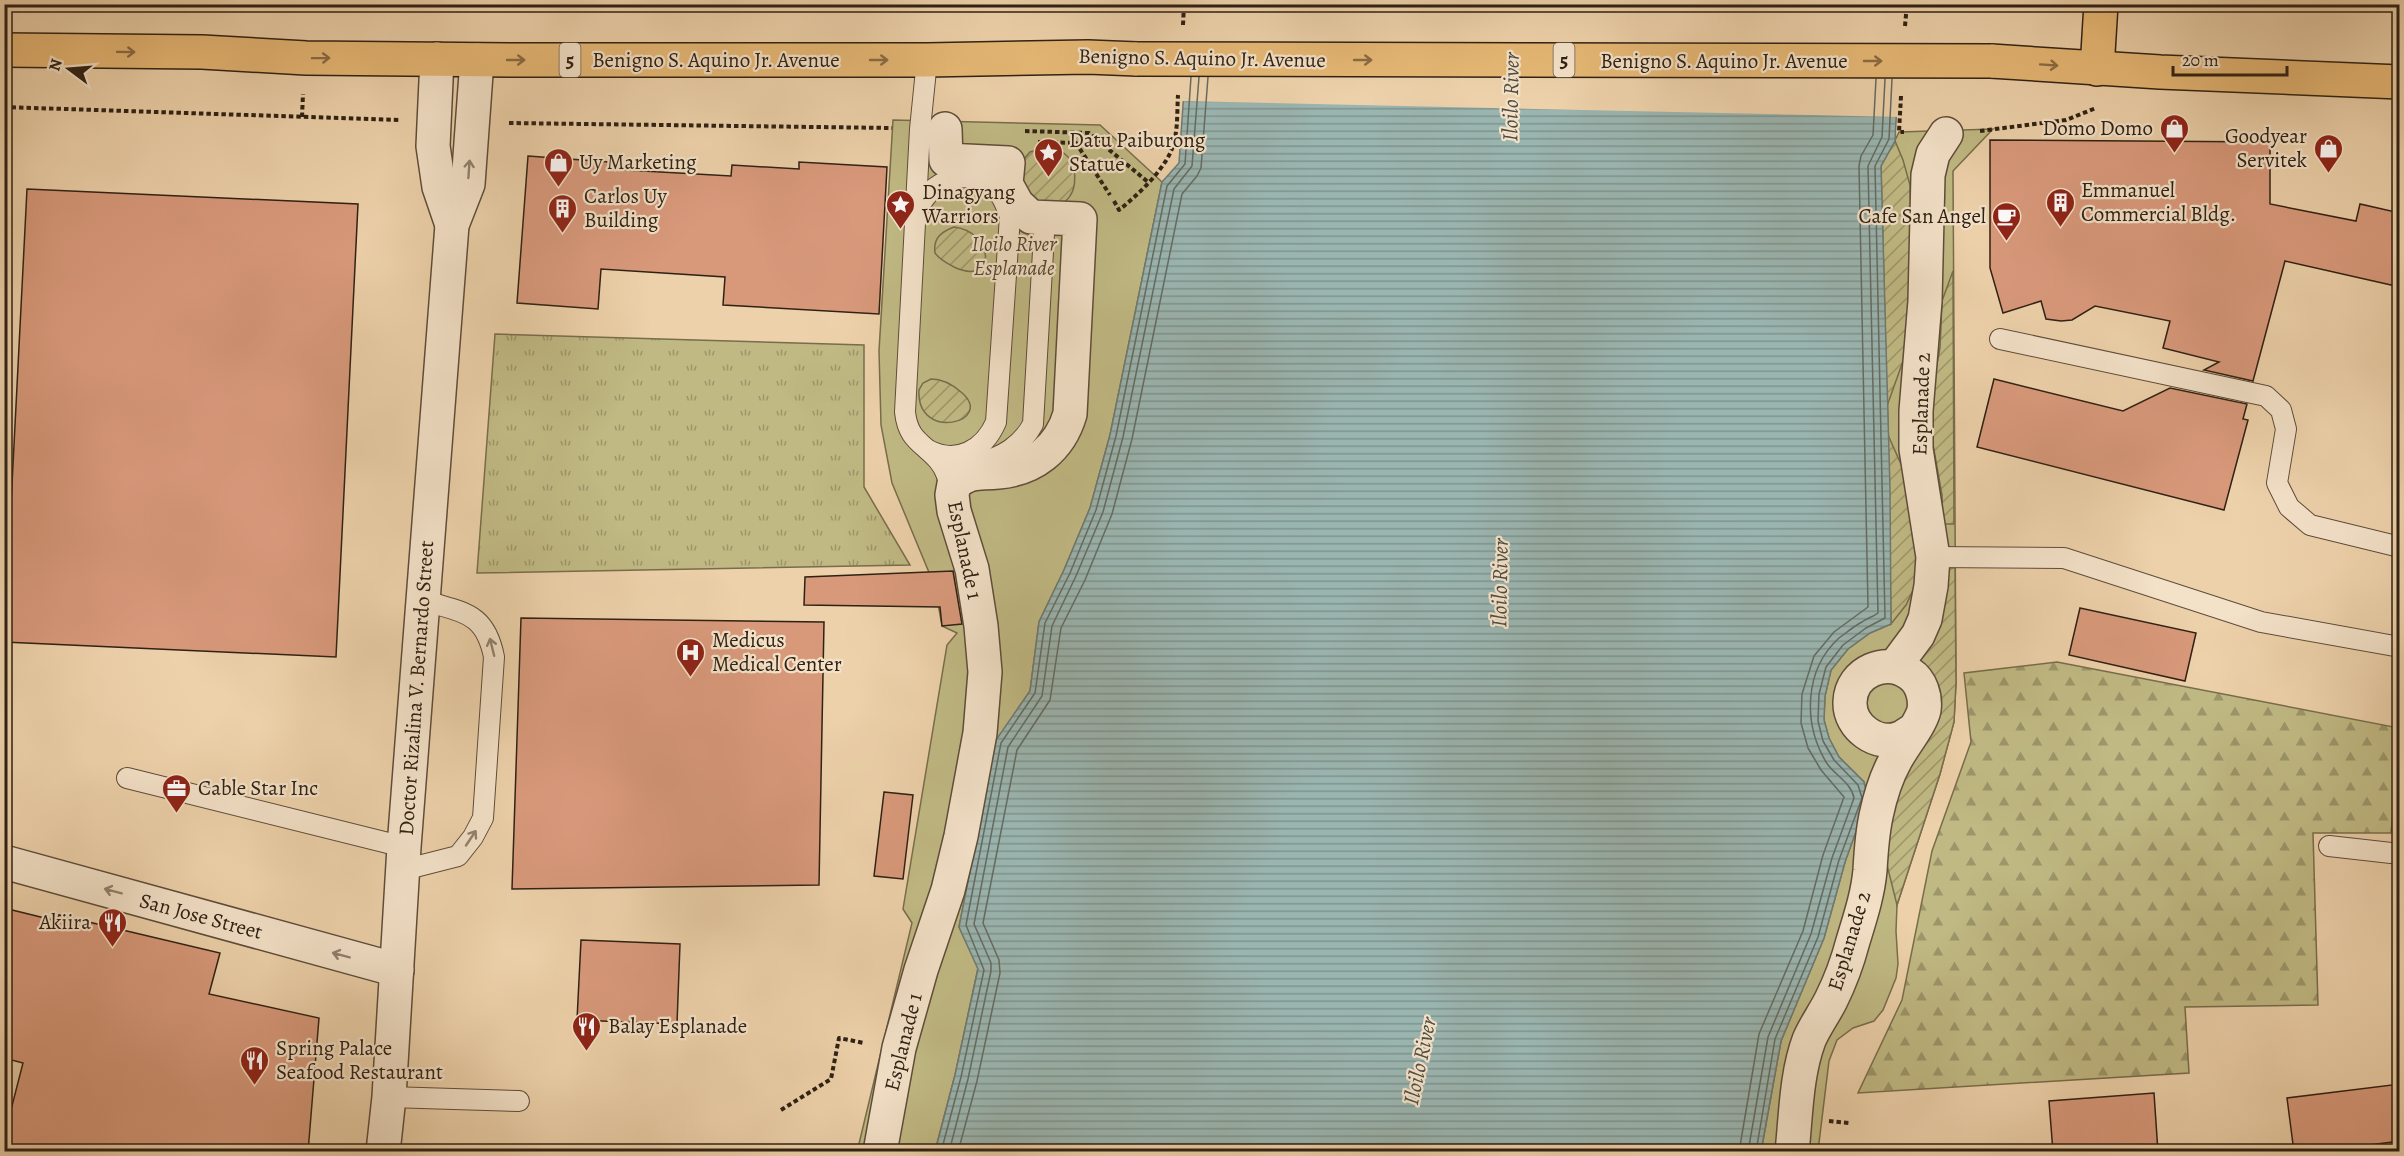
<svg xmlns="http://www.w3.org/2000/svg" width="2404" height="1156" viewBox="0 0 2404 1156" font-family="Alegreya,serif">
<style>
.grass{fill:url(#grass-tufts);stroke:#786d4c;stroke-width:1.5}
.forest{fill:url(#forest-firs);stroke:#786d4c;stroke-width:1.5}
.park{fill:#c0b983;stroke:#786d4c;stroke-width:1.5}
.garden{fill:url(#garden-furrows);stroke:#786d4c;stroke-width:1.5}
.water{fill:url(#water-rules);stroke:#6f7a72;stroke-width:1.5}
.pier{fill:#edd1aa}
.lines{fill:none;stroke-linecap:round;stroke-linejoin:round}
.shore{stroke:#646b62;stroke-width:1.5}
.building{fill:#d8997b;stroke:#2f2114;stroke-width:1.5}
.lane-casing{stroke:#5e4d3a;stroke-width:22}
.street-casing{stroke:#5e4d3a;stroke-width:36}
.highway-casing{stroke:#2f2114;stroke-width:36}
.path{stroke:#2f2114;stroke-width:4;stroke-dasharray:4.5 3;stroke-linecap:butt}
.lane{stroke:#f3e1c8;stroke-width:20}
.street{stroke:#f3e1c8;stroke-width:33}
.highway{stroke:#e6b875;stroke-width:33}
.highway-bridge-casing{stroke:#2f2114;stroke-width:36;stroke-linecap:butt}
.highway-bridge{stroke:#e6b875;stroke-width:33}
.oneway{stroke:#8a6c44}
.oneway2{stroke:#91816e}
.labels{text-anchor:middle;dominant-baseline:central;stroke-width:4.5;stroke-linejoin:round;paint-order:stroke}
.shield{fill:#f3e1c8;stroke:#6a5b4a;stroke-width:1.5}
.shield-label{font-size:20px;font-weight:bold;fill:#2f2114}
.street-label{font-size:21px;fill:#2f2114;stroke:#f3e1c8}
.poi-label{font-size:21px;fill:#2f2114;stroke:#f3e1c8;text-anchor:start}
.park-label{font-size:21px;font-style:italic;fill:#534730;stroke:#f3e1c8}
.water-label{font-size:22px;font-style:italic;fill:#4f4d43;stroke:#f3e1c8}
</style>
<defs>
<pattern id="grass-tufts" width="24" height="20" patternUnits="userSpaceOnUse" patternTransform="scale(1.5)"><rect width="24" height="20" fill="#c0b983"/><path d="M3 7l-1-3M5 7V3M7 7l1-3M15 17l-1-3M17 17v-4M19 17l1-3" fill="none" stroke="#9c966a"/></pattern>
<pattern id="forest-firs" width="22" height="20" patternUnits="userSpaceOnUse" patternTransform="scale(1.5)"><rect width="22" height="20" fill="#c0b983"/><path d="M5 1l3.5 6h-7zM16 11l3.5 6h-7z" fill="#9c966a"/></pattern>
<pattern id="garden-furrows" width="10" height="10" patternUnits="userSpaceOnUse" patternTransform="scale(1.5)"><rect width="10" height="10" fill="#c0b983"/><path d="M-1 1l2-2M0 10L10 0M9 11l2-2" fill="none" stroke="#9c966a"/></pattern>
<pattern id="water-rules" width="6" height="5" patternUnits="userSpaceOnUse" patternTransform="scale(1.5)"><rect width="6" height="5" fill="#9ab5b0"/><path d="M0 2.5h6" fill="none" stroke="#7e938e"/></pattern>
</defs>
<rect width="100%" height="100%" fill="#edd1aa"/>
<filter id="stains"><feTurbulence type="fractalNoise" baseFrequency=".00333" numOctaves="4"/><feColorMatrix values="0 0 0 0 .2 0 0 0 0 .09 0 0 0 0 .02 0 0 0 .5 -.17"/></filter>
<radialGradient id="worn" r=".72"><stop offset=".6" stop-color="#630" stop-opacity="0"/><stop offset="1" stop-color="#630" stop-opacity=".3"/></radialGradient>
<polygon class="grass" points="495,334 864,345 864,487 910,565 477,573"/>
<polygon class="forest" points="2057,662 2399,728 2399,762 2391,833 2313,833 2318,1005 2185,1007 2189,1073 1858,1093 1902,1000 1932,851 1971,742 1964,673"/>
<g class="park">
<polygon points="893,120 1100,125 1162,182 1110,435 1090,508 1064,570 1039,622 1030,691 996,741 959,927 978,968 955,1075 935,1151 857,1152 912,923 903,909 947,645 957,633 942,626 935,587 892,483 881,425 879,351"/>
<polygon points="1993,129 1953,171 1956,683 1954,722 1940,774 1897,905 1896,931 1898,964 1896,978 1883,1010 1874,1021 1853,1028 1837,1040 1829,1061 1818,1151 1761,1152 1781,1041 1824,938 1845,862 1868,798 1864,782 1839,757 1829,738 1824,720 1825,696 1831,670 1848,649 1870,633 1891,624 1890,488 1883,264 1887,157 1899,132"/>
</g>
<g class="garden">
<polygon points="1895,141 1903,160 1910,185 1912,249 1907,350 1887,406 1881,166"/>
<path d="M 1048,147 C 1054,149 1061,150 1066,155 C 1080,167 1078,202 1056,205 C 1048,206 1036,203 1027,201 L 1018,166 L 1030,152 Z"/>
<path d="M 954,227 C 995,232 997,287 954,267 C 947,263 940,260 935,253 C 933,238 941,232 954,227 Z"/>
<polygon points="1953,271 1954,524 1943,524 1942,495 1931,433 1932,391 1940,348 1942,301"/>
<path d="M 931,379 C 942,379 953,385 961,392 C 997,422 916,443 919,390 L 923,383 Z"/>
<polygon points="1888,435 1904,471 1918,548 1915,586 1906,605 1891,624"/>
<polygon points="1942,567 1955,568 1956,683 1954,722 1940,774 1897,905 1887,865 1890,824 1899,792 1915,757 1934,731 1937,710 1916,659"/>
</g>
<polygon class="water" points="1190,5 1902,5 1895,141 1881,166 1890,488 1891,624 1870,633 1848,649 1831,670 1825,696 1824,720 1829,738 1839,757 1864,782 1868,798 1845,862 1824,938 1781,1041 1761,1151 935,1152 955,1075 978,969 959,927 996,740 1030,691 1039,622 1064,570 1090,508 1110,435 1162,182 1179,163"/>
<polygon class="pier" points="1187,4 1905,4 1899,117 1180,101"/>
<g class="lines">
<g class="shore">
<polyline points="941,1152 961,1077 984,970 966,925 1001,743 1035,693 1045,623 1070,573 1096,510 1116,436 1167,186 1185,164 1191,77"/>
<polyline points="949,1152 968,1079 991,971 991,963 974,924 1008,747 1042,696 1052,626 1076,576 1103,512 1123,437 1174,189 1192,166 1199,77"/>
<polyline points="958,1152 977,1081 1000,973 999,960 983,923 1017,750 1050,700 1061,628 1085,580 1112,514 1132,439 1182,194 1197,176 1201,168 1208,77"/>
<polyline points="1739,1152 1759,1034 1803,931 1823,855 1844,797 1821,770 1808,748 1801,723 1802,694 1814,656 1834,632 1868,607 1859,166 1861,156 1873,135 1876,79"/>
<path d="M 1748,1152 L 1768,1037 L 1811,934 L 1832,858 L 1854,798 C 1851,782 1834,775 1826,762 C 1803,723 1804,670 1839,638 C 1846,633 1854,626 1862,622 C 1867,618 1873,617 1878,613 L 1868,166 L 1882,137 L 1885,79"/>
<polyline points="1756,1152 1775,1039 1818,937 1839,860 1862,798 1858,785 1834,760 1823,741 1818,721 1819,694 1826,667 1843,645 1866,628 1885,618 1875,166 1889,139 1892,79"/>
</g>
</g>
<g class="building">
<polygon points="1990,140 2270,142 2270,204 2356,221 2360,204 2400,213 2400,287 2285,261 2253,381 2204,370 2219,362 2163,348 2170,321 2095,306 2072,320 2061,321 2046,319 2041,301 2003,313 1990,268"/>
<polygon points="528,156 609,162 608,169 731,176 732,165 799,169 799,162 887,167 879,314 723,305 725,277 601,269 598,309 517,303"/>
<polygon points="27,189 358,204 336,657 4,642"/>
<polygon points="1994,379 2123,411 2170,388 2247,404 2243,419 2248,420 2224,510 1977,447"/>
<polygon points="953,571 962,624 942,626 940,607 804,605 805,577"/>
<polygon points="2080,608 2196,633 2185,681 2069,655"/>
<polygon points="521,618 824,622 819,885 512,889"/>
<polygon points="884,792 913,795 903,879 874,876"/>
<polygon points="4,908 57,921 59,915 220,953 209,994 319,1018 308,1152 4,1152 4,1137 23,1063 4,1058"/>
<polygon points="581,940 680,944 677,1024 577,1020"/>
<polygon points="2400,1084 2400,1141 2315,1152 2294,1152 2287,1098"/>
<polygon points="2154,1093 2158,1152 2053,1152 2049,1101"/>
</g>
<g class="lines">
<defs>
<g id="lane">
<path d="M 927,60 L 920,129 L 905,412 C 908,440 922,442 938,460 C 947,470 949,483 952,495"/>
<path d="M 917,213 C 927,180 971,164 997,191 C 1004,198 1006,207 1010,216 L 996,422 C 984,450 957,465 928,450"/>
<polyline points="2000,339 2266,396 2281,410 2286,429 2277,483 2289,507 2310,525 2400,547"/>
<path d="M 979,462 C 1002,458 1022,445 1033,424 L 1045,217"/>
<polyline points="1933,557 2064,558 2261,622 2400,647"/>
<polyline points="127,778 404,847"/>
<polyline points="2329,846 2400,854"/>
<path d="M 403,870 L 458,856 L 473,837 L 483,818 L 494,657 C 485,611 462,613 423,600"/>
<polyline points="389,1097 519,1101"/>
</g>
<g id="street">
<polyline points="437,59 433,146 439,187 452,225"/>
<polyline points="1895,666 1918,635 1925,619 1931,586 1933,557 1916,449 1916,411 1925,301 1928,175 1933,154 1946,134"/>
<polyline points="4,862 397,970"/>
<polyline points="383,1152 389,1097 404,847 452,225 468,184 477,60"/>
<path d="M 880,1152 L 899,1048 L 921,970 L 948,890 L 961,836 L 980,733 L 985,672 L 981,626 L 972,569 L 954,511 L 952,495 L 954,484 C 972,470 977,474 998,472 C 1034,469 1060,448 1070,414 L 1080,219 L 1031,217 L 1017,204 L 1006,184 L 1008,163 L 946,160 L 945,129"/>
<path d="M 1792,1152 C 1796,1115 1796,1075 1809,1040 C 1815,1026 1824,1014 1831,1000 C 1840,982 1848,960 1853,941 C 1860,918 1868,894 1870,870 C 1871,852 1872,835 1876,816 C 1880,797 1885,779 1895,761 C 1902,747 1921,724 1924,710 C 1926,697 1921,681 1910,674 C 1887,657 1851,671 1850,702 C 1849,727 1877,747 1900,738 C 1904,737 1908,733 1912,731"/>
</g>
<g id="highway">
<polyline points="4,50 202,52 306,58 521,60 927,60 1088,57 1137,59"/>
<polyline points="1991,61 2160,72 2400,82"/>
<polyline points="2097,69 2101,4"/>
</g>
</defs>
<use href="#lane" class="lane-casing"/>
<use href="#street" class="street-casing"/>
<use href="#highway" class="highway-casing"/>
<g class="path">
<polyline points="1183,25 1184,4"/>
<polyline points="1905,26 1907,4"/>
<polyline points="1901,96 1899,132 1904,132"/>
<polyline points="4,107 400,120"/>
<polyline points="302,117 303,94"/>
<polyline points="509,123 892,128"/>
<polyline points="1025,131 1089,133 1148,182"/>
<polyline points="1980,131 2066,120 2096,108"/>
<polyline points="1038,142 1076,143 1110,195"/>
<path d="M 1114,201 L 1119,210 C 1138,195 1169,166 1174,142 C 1178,127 1177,110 1178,95"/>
<polyline points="781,1110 831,1079 839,1038 864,1043"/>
<polyline points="1829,1121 1849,1123"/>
</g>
<use href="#lane" class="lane"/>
<use href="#street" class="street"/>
<use href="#highway" class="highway"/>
<defs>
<polyline id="highway-bridge" points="1137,59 1991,61"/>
</defs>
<use href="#highway-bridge" class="highway-bridge-casing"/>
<use href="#highway-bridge" class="highway-bridge"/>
</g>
<defs><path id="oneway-shaft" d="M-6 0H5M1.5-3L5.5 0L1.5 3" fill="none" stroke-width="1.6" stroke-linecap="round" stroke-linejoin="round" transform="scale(1.5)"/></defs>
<g class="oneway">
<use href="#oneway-shaft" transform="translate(126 52) rotate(1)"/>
<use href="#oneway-shaft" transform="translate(321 58) rotate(-1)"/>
<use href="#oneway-shaft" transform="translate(516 60)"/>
<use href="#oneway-shaft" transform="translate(879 60)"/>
<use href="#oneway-shaft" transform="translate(1363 60)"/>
<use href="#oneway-shaft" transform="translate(1873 61)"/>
<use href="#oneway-shaft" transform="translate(2049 65) rotate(4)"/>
</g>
<g class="oneway2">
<use href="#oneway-shaft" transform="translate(469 169) rotate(-86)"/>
<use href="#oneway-shaft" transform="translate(492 647) rotate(-104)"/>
<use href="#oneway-shaft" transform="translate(471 838) rotate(-56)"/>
<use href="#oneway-shaft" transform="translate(113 891) rotate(-165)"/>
<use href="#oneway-shaft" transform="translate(341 955) rotate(-165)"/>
</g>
<defs>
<symbol id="shop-pin" viewBox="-11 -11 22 30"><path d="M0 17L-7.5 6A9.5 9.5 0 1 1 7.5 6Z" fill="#8f2418" stroke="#f3e1c8"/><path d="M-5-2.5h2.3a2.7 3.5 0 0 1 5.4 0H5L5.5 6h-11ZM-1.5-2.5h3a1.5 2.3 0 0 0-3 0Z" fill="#fff"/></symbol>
<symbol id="sight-pin" viewBox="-11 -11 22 30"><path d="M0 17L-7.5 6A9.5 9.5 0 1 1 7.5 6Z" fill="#8f2418" stroke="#f3e1c8"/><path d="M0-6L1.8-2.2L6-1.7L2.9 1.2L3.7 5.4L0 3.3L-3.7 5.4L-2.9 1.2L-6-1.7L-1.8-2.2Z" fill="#fff"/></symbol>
<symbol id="building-pin" viewBox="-11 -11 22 30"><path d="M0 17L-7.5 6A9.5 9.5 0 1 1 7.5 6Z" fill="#8f2418" stroke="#f3e1c8"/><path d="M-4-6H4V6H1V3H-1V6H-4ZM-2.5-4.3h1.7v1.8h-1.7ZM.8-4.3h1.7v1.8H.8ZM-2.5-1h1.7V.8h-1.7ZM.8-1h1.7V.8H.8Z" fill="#fff"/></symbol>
<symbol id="cafe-pin" viewBox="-11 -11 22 30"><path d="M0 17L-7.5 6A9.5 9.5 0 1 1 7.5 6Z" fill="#8f2418" stroke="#f3e1c8"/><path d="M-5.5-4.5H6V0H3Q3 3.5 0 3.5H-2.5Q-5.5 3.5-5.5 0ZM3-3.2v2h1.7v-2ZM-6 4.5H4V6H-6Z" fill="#fff"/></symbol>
<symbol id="hospital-pin" viewBox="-11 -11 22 30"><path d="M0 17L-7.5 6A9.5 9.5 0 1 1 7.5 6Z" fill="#8f2418" stroke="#f3e1c8"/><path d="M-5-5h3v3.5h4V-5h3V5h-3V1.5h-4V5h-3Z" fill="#fff"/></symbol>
<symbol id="office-pin" viewBox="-11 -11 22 30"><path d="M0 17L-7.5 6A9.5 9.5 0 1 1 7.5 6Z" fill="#8f2418" stroke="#f3e1c8"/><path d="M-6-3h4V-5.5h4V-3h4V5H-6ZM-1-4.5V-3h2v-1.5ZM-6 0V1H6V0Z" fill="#fff"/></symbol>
<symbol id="restaurant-pin" viewBox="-11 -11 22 30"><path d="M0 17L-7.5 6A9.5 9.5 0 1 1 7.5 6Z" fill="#8f2418" stroke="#f3e1c8"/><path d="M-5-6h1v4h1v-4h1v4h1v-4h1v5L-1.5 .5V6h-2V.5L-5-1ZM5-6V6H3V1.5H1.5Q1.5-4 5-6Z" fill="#fff"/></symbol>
</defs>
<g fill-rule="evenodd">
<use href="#shop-pin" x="2158" y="112" width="33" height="45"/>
<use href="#shop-pin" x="2312" y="132" width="33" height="45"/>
<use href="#sight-pin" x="1032" y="136" width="33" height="45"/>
<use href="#shop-pin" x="542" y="146" width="33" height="45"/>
<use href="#building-pin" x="2044" y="186" width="33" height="45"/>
<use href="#sight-pin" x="884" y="188" width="33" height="45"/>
<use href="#building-pin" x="546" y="192" width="33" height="45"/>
<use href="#cafe-pin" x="1990" y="200" width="33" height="45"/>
<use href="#hospital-pin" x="674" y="636" width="33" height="45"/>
<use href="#office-pin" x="160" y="772" width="33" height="45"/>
<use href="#restaurant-pin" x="96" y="906" width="33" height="45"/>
<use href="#restaurant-pin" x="570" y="1010" width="33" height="45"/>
<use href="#restaurant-pin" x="238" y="1044" width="33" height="45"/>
</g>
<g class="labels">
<g class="shield">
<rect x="559.5" y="43" width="21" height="34" rx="4.5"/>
<rect x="1553.5" y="43" width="21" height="34" rx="4.5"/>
</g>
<g class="shield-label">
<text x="570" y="60">5</text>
<text x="1564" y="60">5</text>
</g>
<g class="street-label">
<text transform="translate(1202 58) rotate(1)">Benigno S. Aquino Jr. Avenue</text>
<text x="716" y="60">Benigno S. Aquino Jr. Avenue</text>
<text x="1724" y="61">Benigno S. Aquino Jr. Avenue</text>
<text transform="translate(1921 404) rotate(-88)">Esplanade 2</text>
<text transform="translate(965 550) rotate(78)">Esplanade 1</text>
<text transform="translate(416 688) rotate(-86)">Doctor Rizalina V. Bernardo Street</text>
<text transform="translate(201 916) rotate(15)">San Jose Street</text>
<text transform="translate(1849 941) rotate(-73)">Esplanade 2</text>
<text transform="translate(903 1042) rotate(-76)">Esplanade 1</text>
</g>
<g class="poi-label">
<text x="2153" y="128" text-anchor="end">Domo Domo</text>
<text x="2307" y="136" text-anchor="end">Goodyear<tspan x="2307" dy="24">Servitek</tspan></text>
<text x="1069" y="140">Datu Paiburong<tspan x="1069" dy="24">Statue</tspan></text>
<text x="579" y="162">Uy Marketing</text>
<text x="2081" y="190">Emmanuel<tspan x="2081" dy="24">Commercial Bldg.</tspan></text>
<text x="922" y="192">Dinagyang<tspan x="922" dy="24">Warriors</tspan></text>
<text x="584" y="196">Carlos Uy<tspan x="584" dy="24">Building</tspan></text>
<text x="1986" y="216" text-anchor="end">Cafe San Angel</text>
<text x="712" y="640">Medicus<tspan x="712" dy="24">Medical Center</tspan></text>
<text x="198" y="788">Cable Star Inc</text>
<text x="91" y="922" text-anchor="end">Akiira</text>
<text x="608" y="1026">Balay Esplanade</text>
<text x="276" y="1048">Spring Palace<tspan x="276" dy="24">Seafood Restaurant</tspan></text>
</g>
<g class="park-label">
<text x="1014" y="244">Iloilo River<tspan x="1014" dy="24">Esplanade</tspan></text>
</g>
<g class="water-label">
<text transform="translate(1511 97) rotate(-89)">Iloilo River</text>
<text transform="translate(1500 583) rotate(-89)">Iloilo River</text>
<text transform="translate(1420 1061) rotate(-78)">Iloilo River</text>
</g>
</g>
<rect width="2404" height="1156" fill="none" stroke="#edd1aa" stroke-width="24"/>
<rect x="6" y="6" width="2392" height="1144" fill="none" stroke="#2f2114" stroke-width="3"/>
<rect x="12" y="12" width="2380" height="1132" fill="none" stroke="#2f2114" stroke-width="1.5"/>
<g transform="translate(69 69) rotate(286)" stroke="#f3e1c8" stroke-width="4.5" paint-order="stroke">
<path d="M0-4.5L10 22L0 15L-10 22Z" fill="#2f2114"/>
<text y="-9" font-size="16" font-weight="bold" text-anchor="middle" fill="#2f2114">N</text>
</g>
<path d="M2173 66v9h114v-9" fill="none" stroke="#2f2114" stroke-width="3"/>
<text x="2182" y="66" font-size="18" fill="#2f2114" stroke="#f3e1c8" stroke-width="4.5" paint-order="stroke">20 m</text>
<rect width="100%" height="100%" filter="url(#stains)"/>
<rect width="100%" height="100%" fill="url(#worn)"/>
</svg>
